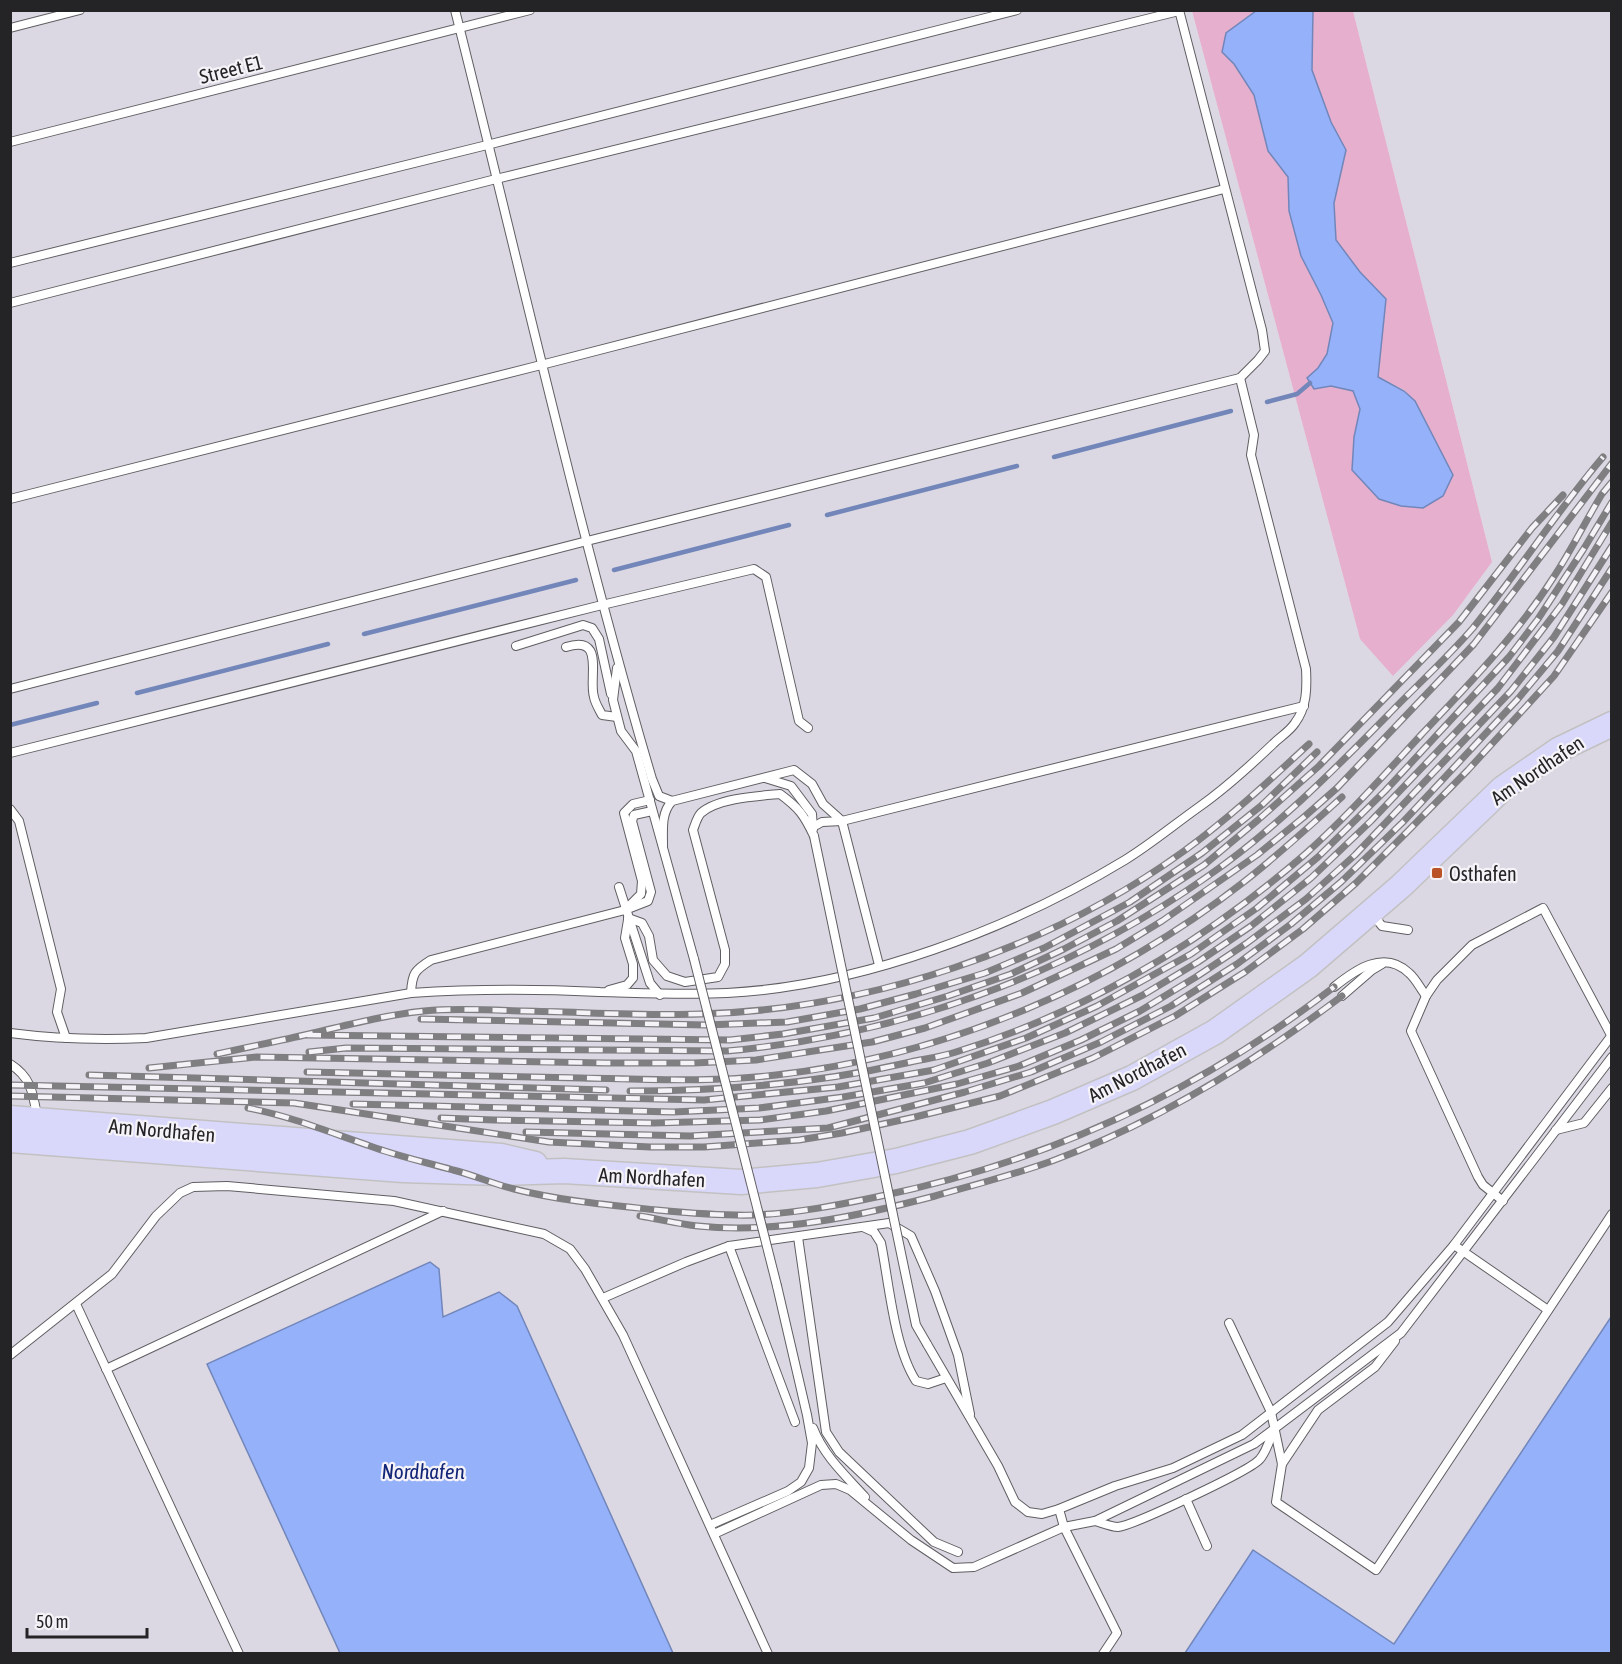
<svg xmlns="http://www.w3.org/2000/svg" width="1622" height="1664" viewBox="0 0 1622 1664" font-family="'Asap Condensed',sans-serif">
<style>
.built{fill:#dcd8e3}
.green{fill:#e6afce}
.water{fill:#94b1fa;stroke:#7286ba;stroke-width:1.5}
.lines{fill:none;stroke-linecap:round;stroke-linejoin:round}
.stream{stroke:#7286ba;stroke-width:4.5}
.lane-casing{stroke:#605e62;stroke-width:10}
.primary-casing{stroke:#c2c1c2;stroke-width:27}
.lane{stroke:#fff;stroke-width:8}
.primary{stroke:#d9d8fb;stroke-width:24}
.rail-casing{stroke:#7f7e81;stroke-width:7}
.rail{stroke:#f5f3f7;stroke-width:4.5;stroke-dasharray:14;stroke-linecap:butt}
.lane-bridge-casing{stroke:#605e62;stroke-width:10;stroke-linecap:butt}
.lane-bridge{stroke:#fff;stroke-width:8}
.poi-dot{fill:#ba5328;stroke:#f5f3f7;stroke-width:2}
.labels{text-anchor:middle;dominant-baseline:central;stroke-width:4.5;stroke-linejoin:round;paint-order:stroke}
.street-label{font-size:20px;fill:#242325;stroke:#f5f3f7}
.poi-label{font-size:20px;fill:#242325;stroke:#f5f3f7;text-anchor:start}
.water-label{font-size:21px;font-style:italic;fill:#122577;stroke:#f5f3f7}
</style>
<rect width="100%" height="100%" fill="#e7e6ea"/>
<polygon class="built" points="11,11 1192,11 1360,639 1492,562 1353,11 1611,11 1611,1317 1394,1644 1253,1551 1185,1653 673,1653 517,1306 499,1292 443,1317 439,1269 207,1365 340,1653 11,1654"/>
<polygon class="green" points="1192,11 1256,11 1226,33 1222,52 1234,64 1254,95 1268,151 1288,177 1289,211 1333,323 1327,354 1318,368 1315,389 1331,386 1353,391 1360,409 1354,437 1353,470 1379,499 1453,475 1415,401 1404,390 1378,377 1386,299 1360,272 1336,241 1334,203 1346,150 1331,122 1312,70 1313,11 1353,11 1492,562 1453,615 1393,676 1360,639"/>
<g class="water">
<polygon points="1256,11 1313,11 1312,70 1331,122 1346,150 1334,203 1336,240 1360,272 1386,299 1378,377 1404,391 1415,401 1453,475 1443,496 1423,508 1401,506 1379,499 1352,470 1354,437 1360,409 1353,391 1331,386 1314,389 1307,378 1318,368 1327,354 1333,323 1321,295 1301,256 1289,211 1288,177 1268,151 1254,95 1234,64 1222,52 1226,33"/>
<polygon points="430,1262 439,1269 443,1317 499,1292 517,1306 673,1653 340,1653 207,1364"/>
<polygon points="1611,1317 1611,1653 1185,1653 1253,1550 1394,1644"/>
</g>
<g class="lines">
<g class="stream">
<polyline points="1267,402 1297,394 1310,383"/>
<polyline points="1054,457 1231,411"/>
<polyline points="827,515 1017,466"/>
<polyline points="614,570 789,525"/>
<polyline points="364,634 576,580"/>
<polyline points="137,693 328,644"/>
<polyline points="10,725 97,703"/>
</g>
<defs>
<g id="lane">
<path d="M 455,10 C 520,267 577,525 652,779 L 659,796 L 672,801"/>
<polyline points="10,28 80,10"/>
<polyline points="10,142 530,10"/>
<polyline points="10,263 487,145 1017,10"/>
<polyline points="10,303 496,179 1179,11"/>
<polyline points="10,499 541,365 1224,189"/>
<polyline points="516,646 583,625 592,628 599,639 611,694"/>
<path d="M 566,647 C 606,634 588,678 594,697 C 595,703 599,709 602,715 L 617,717"/>
<polyline points="617,668 613,700 621,731 636,751 694,959"/>
<polyline points="10,689 587,541 1240,378 1258,360 1265,351 1262,330 1179,10"/>
<polyline points="10,753 602,605 754,569 766,577 799,721 808,728"/>
<polyline points="765,778 791,786 812,814 813,829"/>
<polyline points="10,809 19,821 61,989 57,1012 66,1038"/>
<polyline points="813,827 822,822 842,821 1304,706"/>
<path d="M 663,845 C 663,829 661,813 672,801 L 794,770 L 812,784 L 823,804 L 842,821 L 879,965"/>
<polyline points="619,887 650,983 660,995"/>
<polyline points="629,906 641,894 642,881 624,813 633,804 650,800"/>
<polyline points="1373,915 1382,926 1408,930"/>
<path d="M 628,918 L 642,923 L 649,936 L 653,960 L 667,976 L 685,982 L 718,977 L 725,964 L 725,950 L 693,830 C 695,825 697,817 701,813 C 718,798 758,796 780,794 C 799,808 804,815 814,836"/>
<path d="M 1334,987 C 1355,970 1384,949 1409,973 C 1416,979 1420,988 1426,996"/>
<polyline points="609,990 627,985 633,978 633,964 625,938 628,920"/>
<path d="M 411,993 C 412,973 415,970 431,960 L 625,910 L 648,901 L 651,892 L 632,821 L 634,815 L 652,811"/>
<polyline points="1342,996 1372,970 1382,964"/>
<path d="M 10,1033 C 56,1039 101,1040 146,1038 L 411,993 C 474,989 537,989 600,992 C 643,993 684,995 727,993 C 861,986 1011,929 1125,860 C 1151,844 1175,824 1199,807 C 1226,788 1250,766 1273,744 C 1280,737 1290,731 1295,723 C 1307,707 1307,688 1306,669 L 1251,455 L 1254,435 L 1240,378"/>
<path d="M 10,1064 C 31,1077 33,1093 37,1116"/>
<polyline points="1556,1130 1584,1123 1612,1088"/>
<polyline points="1503,1201 1483,1185 1478,1177 1411,1031 1426,996 1437,980 1472,945 1543,908 1611,1035"/>
<path d="M 863,1227 L 874,1232 L 881,1243 C 889,1283 894,1347 916,1381 L 928,1384 L 946,1378"/>
<polyline points="798,1237 826,1432 839,1452 934,1542 958,1552"/>
<polyline points="1454,1245 1548,1310"/>
<polyline points="729,1246 795,1422"/>
<polyline points="603,1298 686,1262 729,1246 889,1223 911,1236 935,1291 958,1355 970,1414"/>
<polyline points="76,1304 239,1654"/>
<polyline points="1229,1323 1271,1412 1282,1464 1276,1502 1376,1570 1612,1214"/>
<polyline points="927,1344 998,1466 1015,1502 1028,1512 1042,1514 1059,1509 1115,1486 1173,1468 1242,1435 1388,1322 1454,1245 1612,1035"/>
<polyline points="10,1355 112,1274 156,1216 180,1193 193,1187 227,1186 394,1201 544,1234 570,1249 585,1269 623,1335 768,1654"/>
<polyline points="106,1369 443,1211"/>
<path d="M 813,1428 C 824,1456 845,1475 865,1497"/>
<polyline points="1282,1464 1318,1410 1375,1367 1395,1341"/>
<polyline points="1186,1499 1207,1546"/>
<polyline points="1059,1509 1064,1527 1117,1633 1103,1654"/>
<path d="M 1095,1521 C 1102,1523 1111,1527 1118,1527 C 1134,1525 1250,1471 1260,1459 C 1267,1451 1270,1438 1274,1429"/>
<polyline points="710,1525 788,1491 801,1482 809,1468 812,1443 807,1415 777,1286"/>
<polyline points="714,1534 821,1485 836,1484 850,1490 911,1540 953,1568 974,1567 1064,1527 1095,1521 1254,1444 1401,1333 1612,1057"/>
</g>
<g id="primary">
<polyline points="10,1118 501,1156 535,1164"/>
<polyline points="10,1140 403,1170 498,1173 564,1171 741,1182 817,1175 896,1161 970,1142 1053,1112 1132,1078 1215,1032 1308,966 1401,886 1503,788 1558,750 1612,724"/>
</g>
</defs>
<use href="#lane" class="lane-casing"/>
<use href="#primary" class="primary-casing"/>
<use href="#lane" class="lane"/>
<use href="#primary" class="primary"/>
<defs>
<g id="rail">
<polyline points="421,1019 706,1025 787,1022 860,1009 916,994 985,973 1044,948 1130,902 1202,853 1262,805 1317,752"/>
<polyline points="307,1035 730,1040 783,1034 874,1018 948,996 1011,974 1064,949 1117,921 1170,887 1204,865 1258,820 1319,766 1459,622 1532,528 1563,495"/>
<path d="M 309,1052 L 346,1048 L 727,1051 C 900,1035 1066,976 1208,876 C 1274,830 1332,772 1388,715 C 1416,686 1447,658 1473,628 C 1518,572 1557,511 1603,457"/>
<path d="M 217,1054 C 248,1047 279,1041 309,1034 C 347,1025 385,1015 424,1011 C 457,1008 491,1010 524,1011 C 583,1012 642,1016 700,1014 C 867,1010 1049,949 1184,851 C 1228,819 1269,781 1309,744"/>
<polyline points="149,1068 257,1057 605,1063 694,1063 756,1060 872,1042 925,1028 1022,993 1116,949 1162,921 1257,855 1304,817 1337,788 1474,644 1612,463"/>
<path d="M 307,1072 C 399,1074 490,1076 581,1078 C 646,1079 711,1083 776,1075 C 945,1056 1111,986 1245,881 C 1278,855 1310,826 1342,797"/>
<polyline points="89,1075 606,1090"/>
<polyline points="10,1085 704,1100 838,1087 934,1070 1026,1038 1097,1006 1191,954 1257,908 1318,857 1385,791 1509,657 1538,619 1583,550 1612,502"/>
<path d="M 630,1091 C 723,1091 815,1084 906,1063 C 923,1059 942,1057 959,1051 C 1086,1011 1202,943 1303,856 C 1345,819 1383,776 1421,735 C 1468,685 1516,636 1553,578 C 1571,551 1585,522 1602,494 L 1612,482"/>
<polyline points="10,1096 294,1103 549,1142 650,1147 704,1147 799,1140 842,1133 915,1117 1000,1096 1093,1058 1175,1016 1245,972 1303,929 1356,883 1408,831 1468,770 1554,676 1612,592"/>
<polyline points="353,1104 673,1112 759,1108 843,1097 924,1083 988,1063 1065,1033 1143,995 1198,962 1251,926 1311,878 1371,821 1498,688 1562,604 1612,522"/>
<path d="M 248,1108 C 290,1116 329,1132 370,1146 C 397,1156 425,1162 453,1170 C 474,1175 493,1184 514,1189 C 561,1201 609,1205 657,1210 C 689,1213 723,1216 755,1215 C 798,1213 839,1205 881,1196 C 1049,1161 1198,1092 1334,987"/>
<polyline points="441,1118 494,1120 654,1123 760,1120 826,1111 957,1084 1019,1066 1081,1040 1140,1011 1196,977 1247,943 1306,899 1355,855 1511,691 1554,637 1612,546"/>
<polyline points="526,1132 690,1136 828,1128 965,1092 1031,1072 1101,1042 1171,1006 1237,964 1291,924 1341,882 1403,822 1517,700 1558,651 1612,568"/>
<path d="M 640,1216 C 659,1219 678,1224 698,1226 C 777,1234 859,1216 935,1196 C 974,1185 1013,1175 1052,1161 C 1157,1122 1253,1063 1342,996"/>
</g>
</defs>
<use href="#rail" class="rail-casing"/>
<use href="#rail" class="rail"/>
<defs>
<g id="lane-bridge">
<polyline points="814,836 916,1325 927,1344"/>
<polyline points="694,959 777,1286"/>
</g>
</defs>
<use href="#lane-bridge" class="lane-bridge-casing"/>
<use href="#lane-bridge" class="lane-bridge"/>
</g>
<rect class="poi-dot" x="1431" y="867" width="12" height="12" rx="3"/>
<g class="labels">
<g class="street-label">
<text transform="translate(231 69) rotate(-14)">Street E1</text>
<text transform="translate(1537 770) rotate(-34)">Am Nordhafen</text>
<text transform="translate(1137 1072) rotate(-27)">Am Nordhafen</text>
<text transform="translate(162 1130) rotate(5)">Am Nordhafen</text>
<text transform="translate(652 1177) rotate(3)">Am Nordhafen</text>
</g>
<g class="poi-label">
<text x="1449" y="873">Osthafen</text>
</g>
<g class="water-label">
<text x="423" y="1471">Nordhafen</text>
</g>
</g>
<rect width="1622" height="1664" fill="none" stroke="#242325" stroke-width="24"/>
<path d="M27 1628v9h120v-9" fill="none" stroke="#242325" stroke-width="3"/>
<text x="36" y="1628" font-size="18" fill="#242325" stroke="#f5f3f7" stroke-width="4.5" paint-order="stroke">50 m</text>
</svg>
